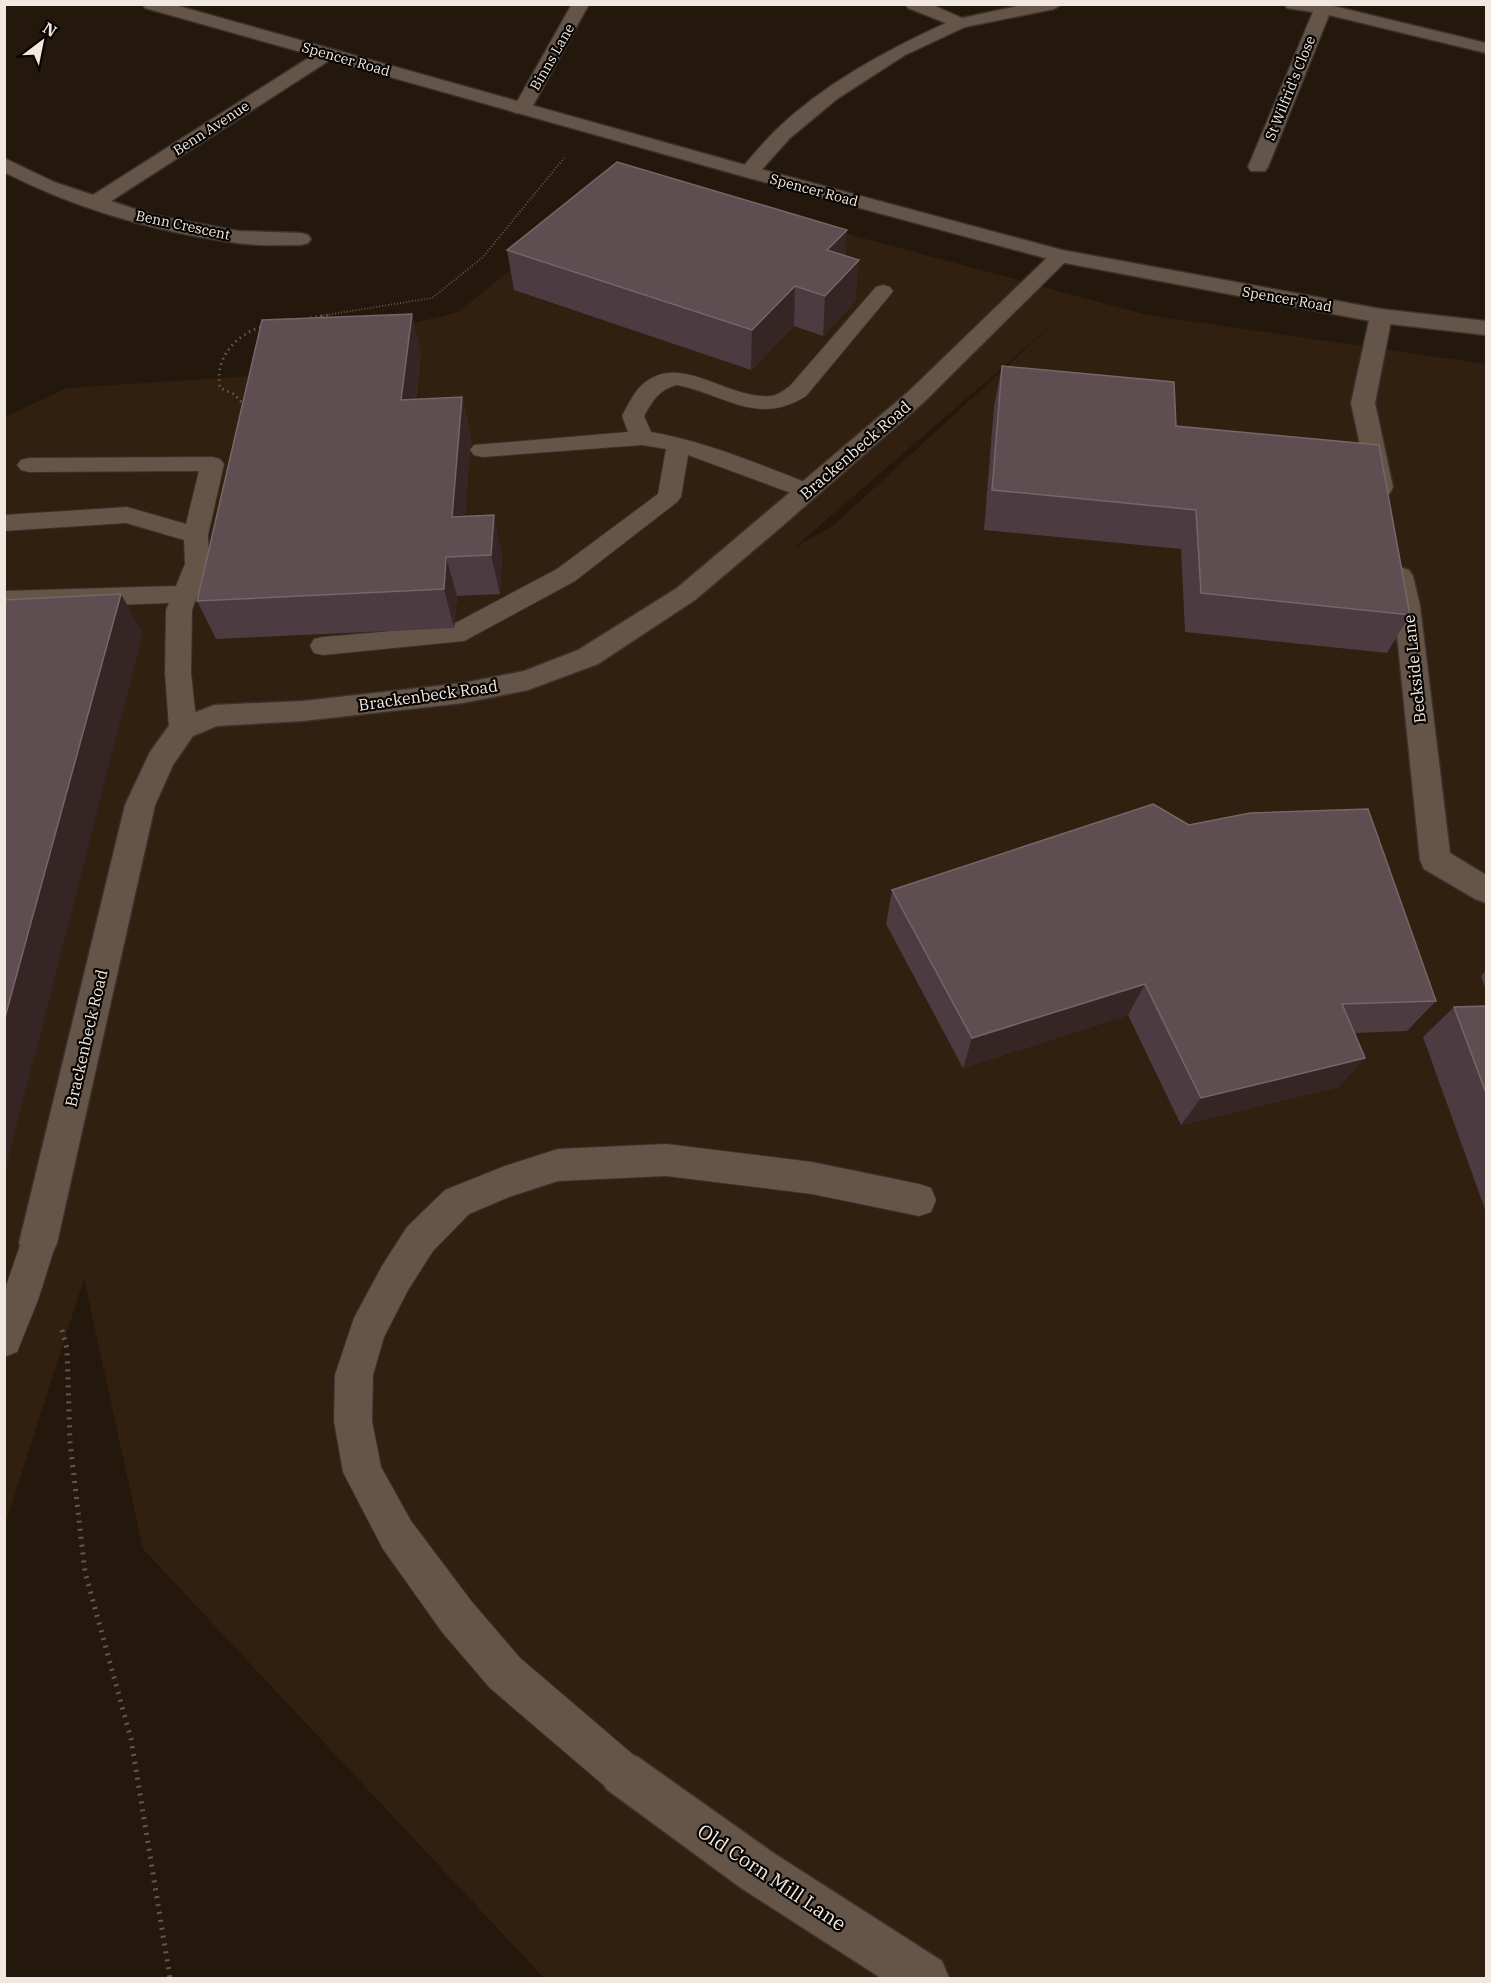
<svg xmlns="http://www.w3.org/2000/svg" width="1491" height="1983" viewBox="0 0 1491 1983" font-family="'IBM Plex Serif',serif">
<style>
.built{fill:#311f0f;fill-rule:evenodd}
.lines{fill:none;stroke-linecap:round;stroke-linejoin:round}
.service-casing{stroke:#3b322d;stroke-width:2}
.minor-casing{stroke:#3b322d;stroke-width:3}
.tertiary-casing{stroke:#3b322d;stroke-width:3}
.path-far2{stroke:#62574d;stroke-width:2;stroke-dasharray:1 2;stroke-linecap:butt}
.path-far1{stroke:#62574d;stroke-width:3;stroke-dasharray:1.5 4;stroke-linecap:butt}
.path{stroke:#62574d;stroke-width:5;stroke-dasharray:2 6;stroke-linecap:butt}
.service{fill:#645548;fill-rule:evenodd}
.minor{fill:#645548;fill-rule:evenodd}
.tertiary{fill:#645548;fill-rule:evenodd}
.wall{fill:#4c3b41}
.shaded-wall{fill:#352525}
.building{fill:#5e4e52;stroke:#756669;stroke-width:1.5}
.labels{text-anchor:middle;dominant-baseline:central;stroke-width:4.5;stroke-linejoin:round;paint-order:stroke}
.far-street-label{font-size:14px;fill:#f1e8e1;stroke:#090502}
.street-label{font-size:16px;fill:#f1e8e1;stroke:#090502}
.near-street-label{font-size:20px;fill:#f1e8e1;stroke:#090502}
</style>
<rect width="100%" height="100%" fill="#24180c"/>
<path class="built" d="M 630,175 L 1147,315 L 1486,364 L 1486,1978 L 544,1978 L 143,1549 L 84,1279 L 5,1525 L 5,417 L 67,388 L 269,375 L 277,357 L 458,312 ZM 1055,322 L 834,525 L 796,547 L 796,546 Z"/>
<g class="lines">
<defs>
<g id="service">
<path d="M 883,285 L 890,287 L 893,291 L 890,295 L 806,396 C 758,427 724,394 677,385 C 659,389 652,402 644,416 L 651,432 C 708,442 761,465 815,486 L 819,491 L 815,496 L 807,499 L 799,496 L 688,455 L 681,497 L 677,502 L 575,581 L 464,641 L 323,655 L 314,653 L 310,646 L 314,639 L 323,637 L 450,626 L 557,569 L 658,494 L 666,449 L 642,445 L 482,457 L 474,455 L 470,450 L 474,445 L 628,432 L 622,416 C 627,407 632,396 639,388 C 677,348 726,400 770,396 C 777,396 784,390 790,386 L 876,287 Z"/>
<polygon points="212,457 220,459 224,464 208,535 209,564 192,610 191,673 197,728 193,735 183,738 173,735 169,728 165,673 166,610 169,603 4,609 4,591 176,586 185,564 184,540 126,523 4,531 4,515 127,507 186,524 199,471 29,472 21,470 17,465 21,460 29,458"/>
<polygon points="666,1144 812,1162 919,1184 931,1188 936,1200 931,1212 919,1216 812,1194 666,1176 558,1181 509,1197 469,1214 433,1251 408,1290 384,1337 373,1375 372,1421 381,1467 411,1521 472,1602 520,1658 637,1758 644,1773 637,1788 622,1795 607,1788 490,1688 442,1632 383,1549 343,1472 334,1421 335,1375 354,1318 382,1266 407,1227 445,1190 505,1166 558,1149"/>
<polygon points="38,1226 51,1231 56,1243 38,1300 17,1352 4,1357 4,1292 25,1231"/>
</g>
<g id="minor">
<polygon points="572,4 589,4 531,109 529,113 515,113 513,109"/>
<path d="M 906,4 L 930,4 L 962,18 L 1027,4 L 1062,4 L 1054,9 L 965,27 L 905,55 L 837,99 L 790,138 L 756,176 L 742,176 L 739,172 L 742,168 C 753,155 764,142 776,130 C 824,84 885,51 946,23 L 908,8 Z"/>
<polygon points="1285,4 1325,4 1486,43 1486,53 1329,15 1268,167 1265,171 1251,171 1248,167 1313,12 1287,8"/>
<path d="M 327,49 L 333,50 L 336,54 L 333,58 L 111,201 L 153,215 L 238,231 L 301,233 L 308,235 L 311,239 L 308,243 L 301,245 C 280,245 258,246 237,243 C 157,232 76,209 4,172 L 4,158 L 54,182 L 93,195 L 321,50 Z"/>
<polygon points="1060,250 1067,252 1070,256 1067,260 924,402 780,528 695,600 598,664 528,690 463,703 303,721 217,726 193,736 173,765 155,805 57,1243 51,1256 38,1261 25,1256 19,1243 125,805 150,752 173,720 204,709 214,705 303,701 463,683 524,671 578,650 677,588 762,516 908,392 1053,252"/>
<polygon points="1381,309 1389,311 1392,316 1375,403 1393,487 1390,493 1381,495 1372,493 1369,487 1351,403 1370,316 1373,311"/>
<polygon points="1400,567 1409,570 1413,576 1420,606 1450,853 1486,875 1486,903 1475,899 1424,869 1420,860 1394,606 1387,576 1391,570"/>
<polygon points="622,1750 638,1757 775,1854 942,1961 949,1978 881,1978 741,1888 606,1789 599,1773 606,1757"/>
</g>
<polygon id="tertiary" points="143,4 171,4 756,168 1062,250 1381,309 1486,321 1486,335 1381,323 1060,262 742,176 145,8"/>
</defs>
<use href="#service" class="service-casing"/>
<use href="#minor" class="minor-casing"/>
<use href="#tertiary" class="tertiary-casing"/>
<polyline class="path-far2" points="320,316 432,298 483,257 564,158"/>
<g class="path-far1">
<polyline points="310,318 329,315"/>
<path d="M 245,406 L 234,394 L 220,388 C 214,358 236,334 264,326"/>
</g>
<polyline class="path" points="62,1330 67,1349 70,1442 85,1572 131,1739 170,1978"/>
<use href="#service" class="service"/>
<use href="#minor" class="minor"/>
<use href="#tertiary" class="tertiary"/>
</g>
<g class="wall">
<polygon points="507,250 846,256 856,300 823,336 794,326 751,370 514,290"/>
<polygon points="421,354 416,399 462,397 471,437 465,516 502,554 500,594 457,596 454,628 216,639 197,601"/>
<polygon points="1002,366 1176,426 1410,615 1387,653 1185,632 1181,549 984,530 994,406"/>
<polygon points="892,890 1436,1001 1407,1031 1354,1033 1365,1058 1338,1087 1181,1125 1128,1015 963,1068 886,924"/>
<polygon points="1486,971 1486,991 1481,976"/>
<polygon points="1486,1006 1486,1212 1423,1037 1454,1007"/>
</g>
<g class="shaded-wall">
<polygon points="847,230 845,270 827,250"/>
<polygon points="859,260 856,300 823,336 825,296"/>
<polygon points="795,286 794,326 751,370 752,330"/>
<polygon points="412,314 421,354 411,440 401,400"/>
<polygon points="462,397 471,437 462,556 452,517"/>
<polygon points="494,515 502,554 500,594 491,555"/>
<polygon points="446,557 457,596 454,628 444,589"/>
<polygon points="121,594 143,633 4,1176 4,1021"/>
<polygon points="1145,984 1128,1015 963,1068 972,1038"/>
<polygon points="1365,1058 1338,1087 1181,1125 1201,1098"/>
</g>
<g class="building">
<polygon points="617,162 847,230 827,250 859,260 825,296 795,286 752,330 507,250"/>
<polygon points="412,314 401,400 462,397 452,517 494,515 491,555 446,557 444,589 197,601 262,320"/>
<polygon points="1002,366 1174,382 1176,426 1379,445 1410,615 1201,593 1196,510 992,490"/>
<polygon points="121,594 4,1021 4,600"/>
<polygon points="1153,804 1189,825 1250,813 1368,809 1436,1001 1342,1004 1365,1058 1201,1098 1145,984 972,1038 892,890"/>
<polygon points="1486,1006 1486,1093 1454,1007"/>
</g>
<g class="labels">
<g class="far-street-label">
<text transform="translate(552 57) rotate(-60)">Binns Lane</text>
<text transform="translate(346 59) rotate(16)">Spencer Road</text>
<text transform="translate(1290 88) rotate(-68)">St Wilfrid's Close</text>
<text transform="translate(211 128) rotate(-33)">Benn Avenue</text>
<text transform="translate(814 190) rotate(15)">Spencer Road</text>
<text transform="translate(183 225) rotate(12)">Benn Crescent</text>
<text transform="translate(1287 299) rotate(10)">Spencer Road</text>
</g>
<g class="street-label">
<text transform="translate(855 450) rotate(-41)">Brackenbeck Road</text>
<text transform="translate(1414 669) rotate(-96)">Beckside Lane</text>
<text transform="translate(428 695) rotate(-8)">Brackenbeck Road</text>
<text transform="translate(86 1038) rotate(-77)">Brackenbeck Road</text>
</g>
<g class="near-street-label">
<text transform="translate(772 1877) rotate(34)">Old Corn Mill Lane</text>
</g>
</g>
<rect width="1491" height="1983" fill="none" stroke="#f1e8e1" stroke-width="12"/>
<g transform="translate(42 42) rotate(32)" stroke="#090502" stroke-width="4.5" paint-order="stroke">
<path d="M0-4.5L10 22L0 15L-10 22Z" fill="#f1e8e1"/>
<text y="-9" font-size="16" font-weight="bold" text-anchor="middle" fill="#f1e8e1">N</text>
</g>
</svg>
